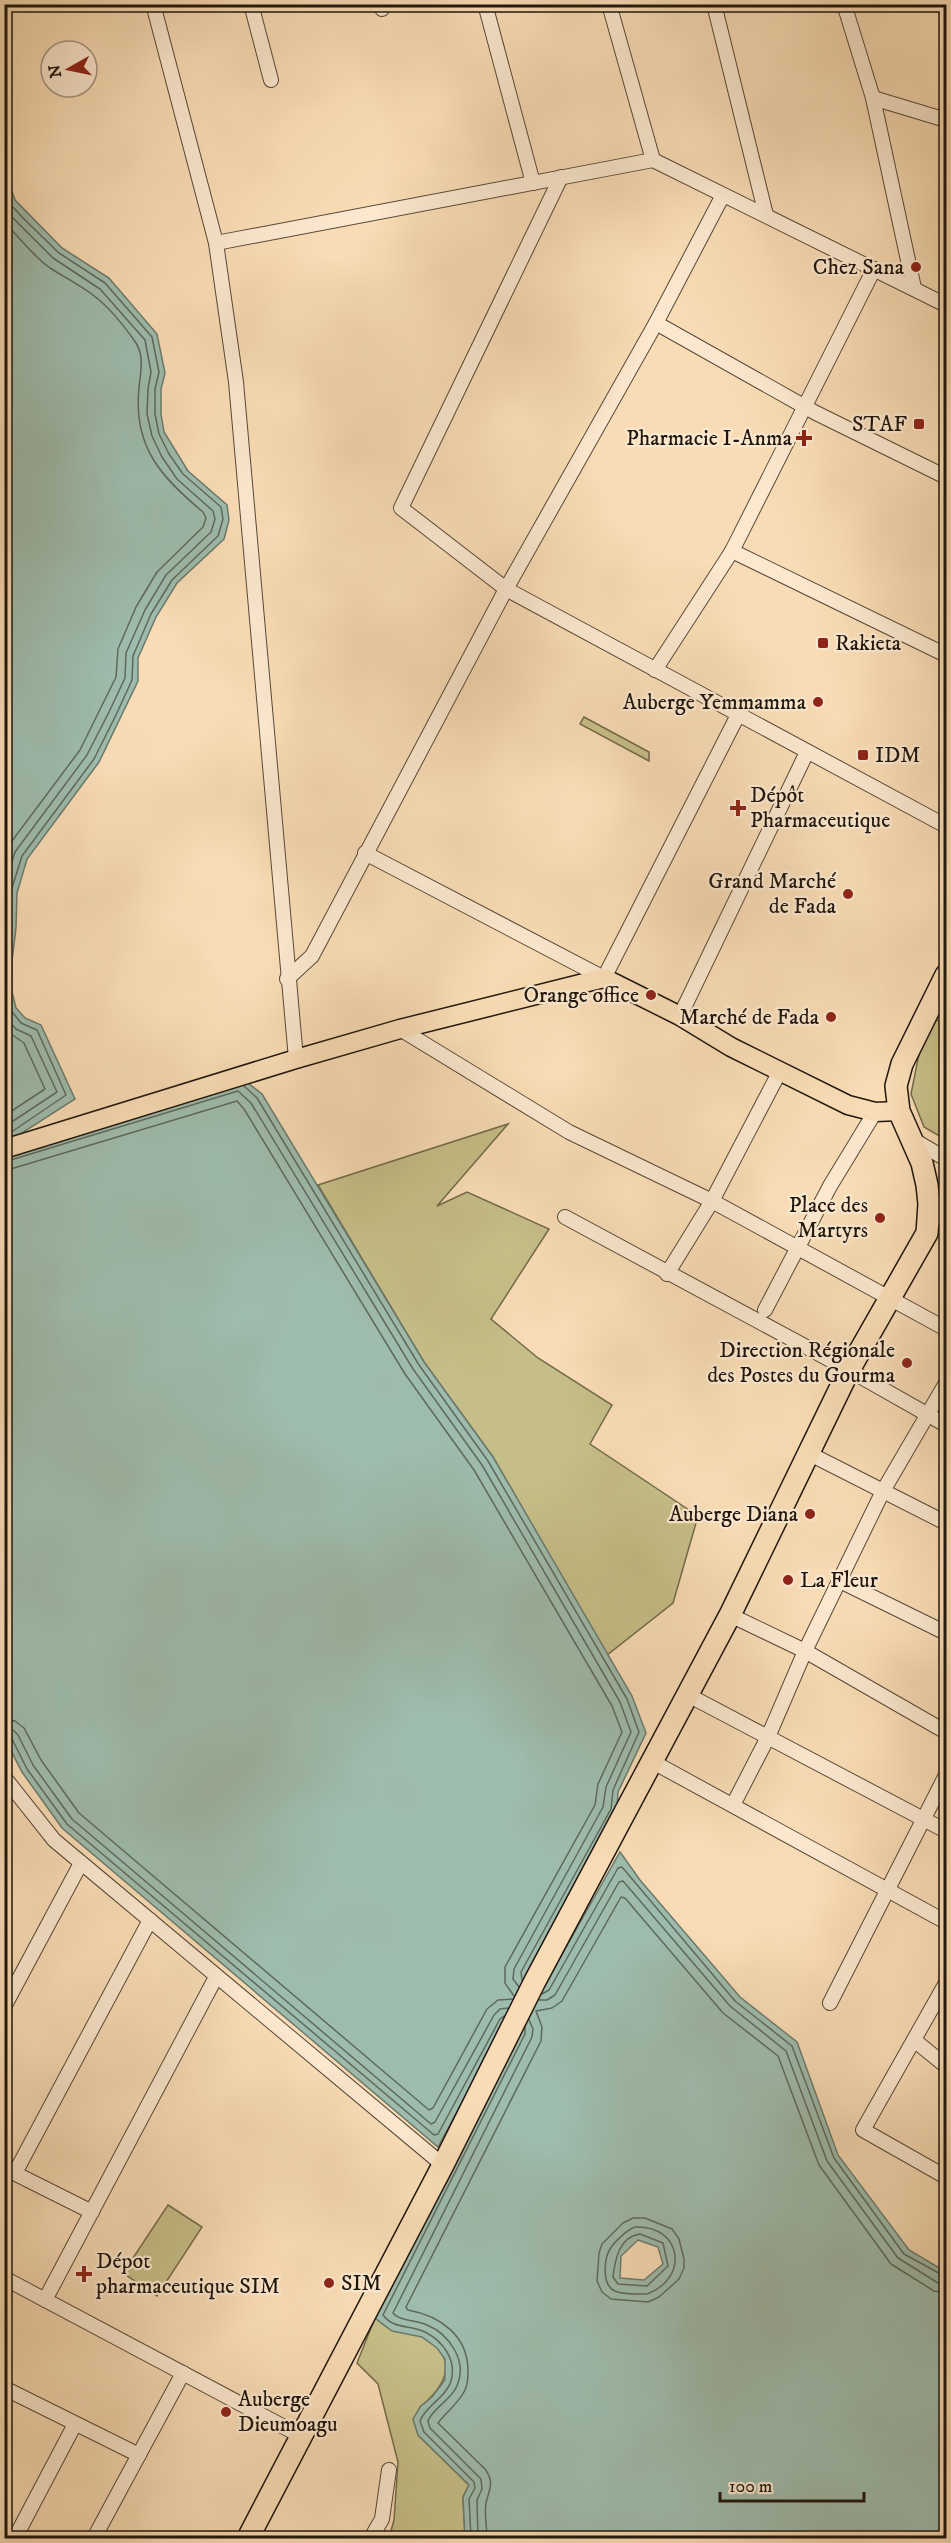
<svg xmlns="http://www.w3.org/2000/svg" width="951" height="2543" viewBox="0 0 951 2543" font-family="'IM FELL DW Pica',serif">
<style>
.green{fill:#c6be88;stroke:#726a4a;stroke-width:1.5}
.water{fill:#9ebcad;stroke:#6b7a6d;stroke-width:1.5;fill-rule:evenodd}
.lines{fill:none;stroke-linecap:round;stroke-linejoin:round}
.shore{stroke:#5e695d;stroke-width:1.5}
.minor-casing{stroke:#564837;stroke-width:16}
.major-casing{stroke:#1f160d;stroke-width:21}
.highway-casing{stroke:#1f160d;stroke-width:24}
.minor{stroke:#fbe8cf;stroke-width:14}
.major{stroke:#f9dcb5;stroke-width:18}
.highway{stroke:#f9dcb5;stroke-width:21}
.poi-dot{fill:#8f2418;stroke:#fbe8cf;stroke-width:2}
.labels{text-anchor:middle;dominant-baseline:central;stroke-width:4.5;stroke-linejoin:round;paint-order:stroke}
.poi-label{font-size:22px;fill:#1f160d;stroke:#fbe8cf;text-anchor:end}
</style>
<rect width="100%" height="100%" fill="#f9dcb5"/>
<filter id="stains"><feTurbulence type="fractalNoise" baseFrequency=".00333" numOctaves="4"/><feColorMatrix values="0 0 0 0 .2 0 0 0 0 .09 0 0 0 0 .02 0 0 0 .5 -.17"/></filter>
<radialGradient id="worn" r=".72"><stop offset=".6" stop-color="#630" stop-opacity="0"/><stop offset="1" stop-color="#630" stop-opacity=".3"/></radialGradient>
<g class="green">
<polygon points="584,717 649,752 649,761 580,724"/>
<polygon points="936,1020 946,1023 946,1140 924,1127 911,1094 920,1049"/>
<polygon points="508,1124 437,1206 467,1192 549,1229 491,1319 538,1358 612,1405 590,1444 698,1516 673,1603 607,1655 493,1457 424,1362 318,1185"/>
<polygon points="168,2205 202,2227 157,2296 123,2273"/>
<path d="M 375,2318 C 381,2322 387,2329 394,2331 C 403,2333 413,2333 422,2337 C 461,2357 446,2386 420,2407 L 418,2435 L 469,2485 L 463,2497 L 465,2538 L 389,2538 L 394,2520 L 398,2462 L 378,2384 L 357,2363 Z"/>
</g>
<g class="water">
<polygon points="4,168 15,200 62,248 109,278 157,334 165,373 161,389 161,414 164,432 188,471 227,505 229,520 224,539 177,583 156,617 138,658 138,681 99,762 27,859 17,893 16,928 12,961 12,992 16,1008 25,1018 41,1025 75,1099 5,1144"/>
<path d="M 239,1076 L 262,1094 L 424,1362 L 493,1457 L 632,1696 L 646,1733 L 618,1792 L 617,1811 L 543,1988 L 620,1852 L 640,1880 L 740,1997 L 797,2042 L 838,2155 L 909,2250 L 946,2272 L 946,2538 L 465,2538 L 463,2497 L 469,2485 L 418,2435 L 413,2419 L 420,2407 L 432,2397 L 445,2380 L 445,2359 L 437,2348 L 422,2337 L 392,2331 L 375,2318 L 506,2021 L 438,2147 L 62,1828 L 22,1772 L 4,1737 L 4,1149 ZM 638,2240 L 658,2247 L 663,2264 L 644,2280 L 620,2278 L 621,2256 Z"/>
</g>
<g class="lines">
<g class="shore">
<polyline points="4,189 10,204 25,220 59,253 105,283 152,337 159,372 155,389 155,414 159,434 169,454 183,474 221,507 223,519 218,536 172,580 151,614 133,656 132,680 116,715 94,759 22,856 11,891 10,928 6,961 6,992 10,1009 21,1023 37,1030 66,1095 4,1137"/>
<polyline points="4,209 53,258 100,289 145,340 151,372 148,389 147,414 152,436 162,457 177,479 213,511 215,519 211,532 166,575 145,610 126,653 125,678 109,712 87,755 15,852 4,887"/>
<path d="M 4,222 C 19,237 33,256 50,268 C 64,277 80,285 93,295 C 109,307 125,327 136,343 C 145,358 140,373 139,388 C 133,447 161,477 203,512 L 206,518 L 203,527 L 157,572 L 136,607 L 118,649 L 116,677 L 80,750 L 9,845 L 4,855"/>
<polyline points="4,1016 16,1029 31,1036 57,1092 4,1127"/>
<polyline points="4,1029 24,1043 45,1089 4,1116"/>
<polyline points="244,1086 257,1098 419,1365 488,1461 627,1699 639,1732 613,1790 611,1809 521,1972 522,1980"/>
<polyline points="4,1162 238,1091 251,1103 413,1369 482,1465 620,1702 631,1732 606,1787 603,1807 514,1969 513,1979 519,1987"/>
<polyline points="4,1171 237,1101 244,1109 405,1374 474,1470 612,1706 622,1732 598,1784 595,1805 505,1967 505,1983 514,1996"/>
<polyline points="4,1720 15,1721 24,1728 41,1760 79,1813 429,2110 433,2108 487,2009 498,2000 513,1999"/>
<polyline points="4,1729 13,1730 18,1735 33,1765 72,1819 431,2124 435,2122 494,2015 500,2009 508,2008"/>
<polyline points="4,1736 12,1739 27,1769 67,1824 434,2135 438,2134 500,2019 504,2016"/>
<polyline points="542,1994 549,1990 618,1868 622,1867 735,2001 792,2046 834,2158 904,2254 946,2277"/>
<polyline points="539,2000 547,2000 555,1995 619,1882 623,1881 730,2006 786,2051 827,2161 898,2258 938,2283 946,2284"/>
<polygon points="633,2218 645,2218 672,2229 679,2239 684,2259 684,2268 679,2279 659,2297 648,2302 611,2299 602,2292 597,2281 599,2253 602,2244 623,2223"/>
<path d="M 635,2227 C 682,2225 690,2278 647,2294 C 637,2294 621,2295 613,2290 C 602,2283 604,2259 610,2249 C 615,2241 627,2230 635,2227 Z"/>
<path d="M 640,2234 L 663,2243 L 668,2266 L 647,2286 L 618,2284 L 613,2277 C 615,2260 619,2237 640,2234 Z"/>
<path d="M 471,2538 L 469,2499 L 475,2488 L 474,2482 L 424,2432 L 420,2421 C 426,2405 446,2398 451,2381 C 457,2360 443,2341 425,2332 C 410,2325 393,2329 383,2315 L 525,2034 L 525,2027"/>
<path d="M 478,2538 L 477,2500 L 482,2489 L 481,2479 L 430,2428 L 428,2421 C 433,2408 451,2400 457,2386 C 468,2361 449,2334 427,2325 C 417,2320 399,2321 393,2313 L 532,2037 L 533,2029 L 529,2020"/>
<path d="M 487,2538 C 487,2527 484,2514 486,2503 C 489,2489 495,2483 485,2469 L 438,2423 C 446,2412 459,2403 465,2390 C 468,2384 468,2378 468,2371 C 468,2336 441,2316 408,2310 L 406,2307 L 541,2041 L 542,2027 L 536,2011 L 552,2008 L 562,2001 L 621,1897 L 625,1898 L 723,2013 L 778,2056 L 819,2165 L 891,2264 L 934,2291 L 946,2293"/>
</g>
<defs>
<g id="minor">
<polyline points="153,4 216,243 236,382 296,1059"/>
<polyline points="251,4 271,80"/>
<polyline points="381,4 382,9"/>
<polyline points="485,4 533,183"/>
<polyline points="609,4 653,160"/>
<polyline points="714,4 766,215"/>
<polyline points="844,4 873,98 914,288"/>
<polyline points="873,98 946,120"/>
<polyline points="561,177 401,508 506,589 946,826"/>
<polyline points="216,243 653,160 946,305"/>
<polyline points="656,323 816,413 946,477"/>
<polyline points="732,551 946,655"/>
<polyline points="655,670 732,551 874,269"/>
<polyline points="365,853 604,978 738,715"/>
<polyline points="287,979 312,956 506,589 656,323 723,195"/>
<polyline points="680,1016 807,752"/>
<polyline points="400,1029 569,1132 712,1201 946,1329"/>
<polyline points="912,1139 946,1159"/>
<polyline points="565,1217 849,1370 946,1425"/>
<polyline points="930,1226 946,1196"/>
<polyline points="667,1274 712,1201 780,1071"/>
<polyline points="765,1310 830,1186 875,1112"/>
<polyline points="808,1453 946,1523"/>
<polyline points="840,1581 946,1633"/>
<polyline points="730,1615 805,1651 946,1732"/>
<polyline points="688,1695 946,1831"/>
<polyline points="653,1762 946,1922"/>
<polyline points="4,1777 54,1840 443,2165"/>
<polyline points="733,1805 768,1737 805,1651 883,1491 946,1383"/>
<polyline points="946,1983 863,2130 946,2177"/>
<polyline points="830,2003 946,1775"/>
<polyline points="4,2007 81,1863"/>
<polyline points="914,2040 946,2066"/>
<polyline points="4,2168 92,2212"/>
<polyline points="15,2173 150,1920"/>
<polyline points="4,2278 301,2436"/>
<polyline points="45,2300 216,1977"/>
<polyline points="4,2388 139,2455"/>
<polyline points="15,2538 75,2424"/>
<polyline points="94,2538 183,2373"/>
<polyline points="371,2538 382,2519 389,2470"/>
</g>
<polyline id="major" points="4,1149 296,1059 400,1029 604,978 680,1016 731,1047 848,1105 875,1112 899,1111"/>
<polyline id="highway" points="248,2538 443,2165 535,1981 730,1615 849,1370 927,1233 929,1204 927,1185 922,1163 899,1111 896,1086 902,1064 946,975"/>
</defs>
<use href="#minor" class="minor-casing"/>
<use href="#major" class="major-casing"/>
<use href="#highway" class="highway-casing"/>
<use href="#minor" class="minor"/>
<use href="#major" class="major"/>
<use href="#highway" class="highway"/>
</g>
<g class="poi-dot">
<circle cx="916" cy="267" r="6"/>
<rect x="913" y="418" width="12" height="12" rx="3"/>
<path d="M801 429h6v6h6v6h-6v6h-6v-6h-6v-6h6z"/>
<rect x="817" y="637" width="12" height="12" rx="3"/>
<circle cx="818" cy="702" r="6"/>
<rect x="857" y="749" width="12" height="12" rx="3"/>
<path d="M735 799h6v6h6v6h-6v6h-6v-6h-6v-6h6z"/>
<circle cx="848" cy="894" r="6"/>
<circle cx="651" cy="995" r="6"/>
<circle cx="831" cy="1017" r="6"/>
<circle cx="880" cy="1218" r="6"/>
<circle cx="907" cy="1363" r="6"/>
<circle cx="810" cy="1514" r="6"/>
<circle cx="788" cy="1580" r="6"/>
<path d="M81 2265h6v6h6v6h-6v6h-6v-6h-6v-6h6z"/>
<circle cx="329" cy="2283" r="6"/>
<circle cx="226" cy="2412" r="6"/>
</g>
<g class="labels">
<g class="poi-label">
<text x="904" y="267">Chez Sana</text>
<text x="907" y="424">STAF</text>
<text x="792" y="438">Pharmacie I-Anma</text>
<text x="835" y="643" text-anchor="start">Rakieta</text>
<text x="806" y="702">Auberge Yemmamma</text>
<text x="875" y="755" text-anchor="start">IDM</text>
<text x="750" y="795" text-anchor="start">Dépôt<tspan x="750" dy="25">Pharmaceutique</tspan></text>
<text x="836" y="881">Grand Marché<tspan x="836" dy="25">de Fada</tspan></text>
<text x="639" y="995">Orange office</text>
<text x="819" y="1017">Marché de Fada</text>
<text x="868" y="1205">Place des<tspan x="868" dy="25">Martyrs</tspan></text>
<text x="895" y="1350">Direction Régionale<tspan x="895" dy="25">des Postes du Gourma</tspan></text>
<text x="798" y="1514">Auberge Diana</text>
<text x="800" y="1580" text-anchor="start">La Fleur</text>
<text x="96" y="2261" text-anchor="start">Dépot<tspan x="96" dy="25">pharmaceutique SIM</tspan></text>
<text x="341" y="2283" text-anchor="start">SIM</text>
<text x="238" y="2399" text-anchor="start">Auberge<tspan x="238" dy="25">Dieumoagu</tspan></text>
</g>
</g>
<rect width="951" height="2543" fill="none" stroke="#f9dcb5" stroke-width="24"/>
<rect x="6" y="6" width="939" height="2531" fill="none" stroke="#1f160d" stroke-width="3"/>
<rect x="12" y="12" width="927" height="2519" fill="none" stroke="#1f160d" stroke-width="1.5"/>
<g transform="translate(69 69) rotate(261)"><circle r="28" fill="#fbe8cf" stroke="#a39481" stroke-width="1.5"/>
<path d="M0-4.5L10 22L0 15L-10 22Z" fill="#8f2418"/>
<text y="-9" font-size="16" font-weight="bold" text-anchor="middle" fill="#1f160d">N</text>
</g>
<path d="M720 2492v9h144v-9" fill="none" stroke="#1f160d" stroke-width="3"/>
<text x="729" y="2492" font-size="18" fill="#1f160d" stroke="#fbe8cf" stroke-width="4.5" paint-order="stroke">100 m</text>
<rect width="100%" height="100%" filter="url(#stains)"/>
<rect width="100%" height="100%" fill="url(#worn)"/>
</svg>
